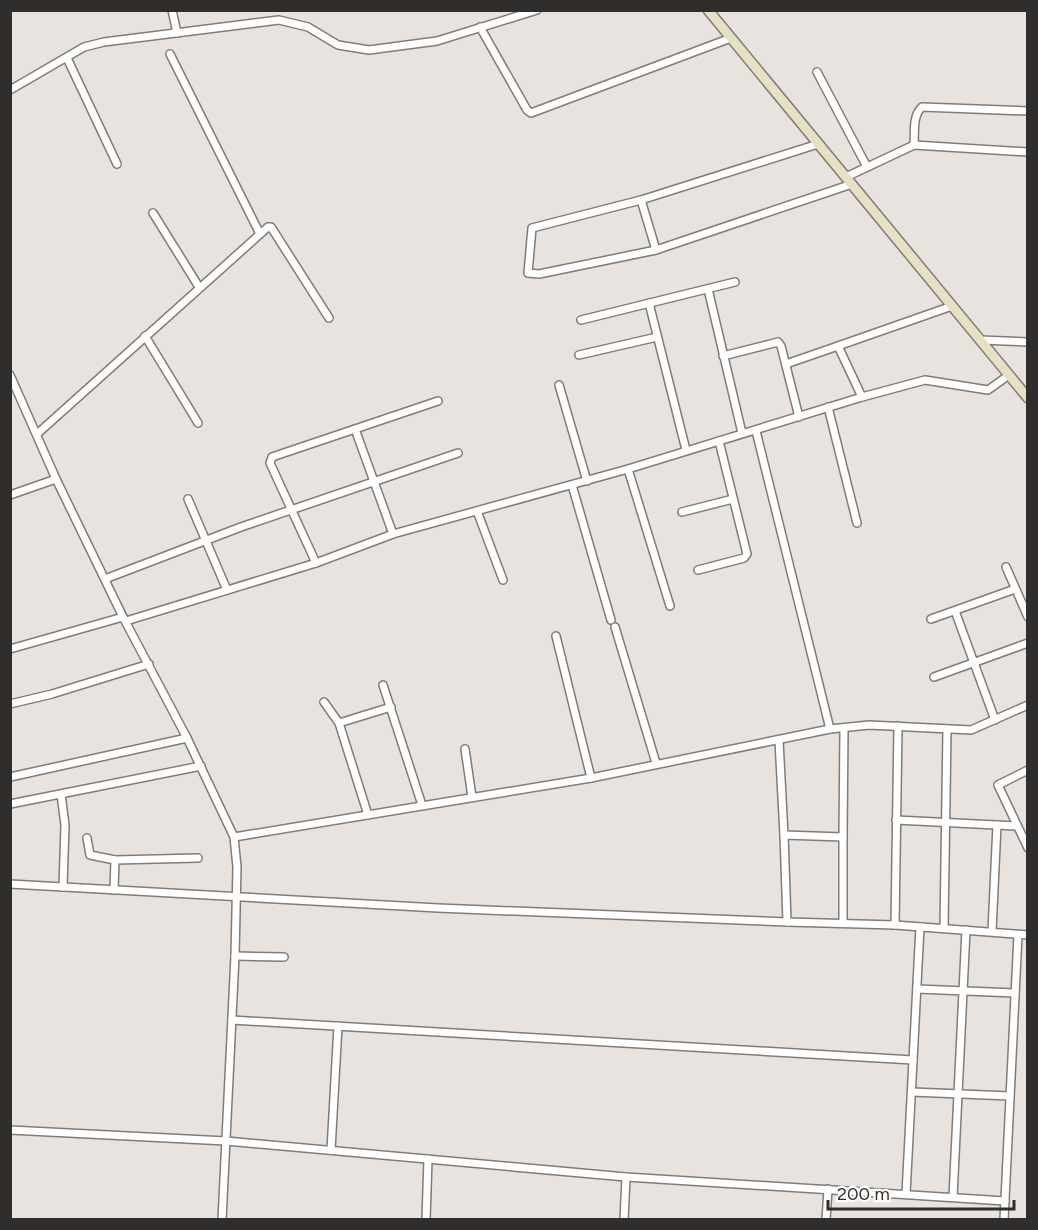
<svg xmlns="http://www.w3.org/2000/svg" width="1038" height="1230" viewBox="0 0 1038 1230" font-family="Figtree,sans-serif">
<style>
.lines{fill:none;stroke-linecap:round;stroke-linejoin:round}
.street-casing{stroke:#807c78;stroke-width:10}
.secondary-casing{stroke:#807c78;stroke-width:12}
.street{stroke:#fff;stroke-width:7}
.secondary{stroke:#e7e1c4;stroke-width:9}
</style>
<rect width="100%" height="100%" fill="#e8e3df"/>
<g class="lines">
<defs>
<g id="street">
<polyline points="172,10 177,33"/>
<polyline points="480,27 527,110 531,113 731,38"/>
<polyline points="170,54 259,232"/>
<polyline points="67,58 117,164"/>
<polyline points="817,72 867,167"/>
<polyline points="10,90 84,47 104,42 279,20 308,27 338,45 369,50 437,41 537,10"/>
<polyline points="818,144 641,200 532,228 528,273 539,274 656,250 852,184"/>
<polyline points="914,145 1028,152"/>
<path d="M 846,177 L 914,145 C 915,133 912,116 922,107 L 1028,111"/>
<polyline points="641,200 656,250"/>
<polyline points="153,213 199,287"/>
<polyline points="708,289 742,433"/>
<polyline points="649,303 686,450"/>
<polyline points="581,320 735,282"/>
<polyline points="145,336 198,423"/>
<polyline points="980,340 1028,342"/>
<polyline points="838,346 952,306"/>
<polyline points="579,355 657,337"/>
<polyline points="723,356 778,342 781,346 799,417"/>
<polyline points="786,364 838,346 862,397"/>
<polyline points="10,375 56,479 123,617 187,738 234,837 237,867 235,956 222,1220"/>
<polyline points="559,385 587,481"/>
<polyline points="828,407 857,523"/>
<polyline points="355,429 393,534"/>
<polyline points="756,431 830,729"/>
<polyline points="37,434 268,227 271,227 329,318"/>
<polyline points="628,469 670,606"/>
<polyline points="572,485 611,620"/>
<polyline points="10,495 56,479"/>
<polyline points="188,499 227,590"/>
<polyline points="477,511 503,580"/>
<polyline points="682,512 733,499"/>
<polyline points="316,563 270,463 272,457 438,401"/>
<polyline points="1006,567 1028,617"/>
<polyline points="698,570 744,558 747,554 719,441"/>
<polyline points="105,579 241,527 458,453"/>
<polyline points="955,611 995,720"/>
<polyline points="931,619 1015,589"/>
<polyline points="126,621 316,563 393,534 628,469 862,397 925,380 988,390 1009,375"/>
<polyline points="615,627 656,763"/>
<polyline points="556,636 591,778"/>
<polyline points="10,649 123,617"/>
<polyline points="934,677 1028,643"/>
<polyline points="383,685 422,805"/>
<polyline points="324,702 339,723"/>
<polyline points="10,704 52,694 149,664"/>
<polyline points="779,741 784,835"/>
<polyline points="465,749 472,797"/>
<polyline points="1028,770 998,785 1028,848"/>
<polyline points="10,777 187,738"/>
<polyline points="61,794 65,825 63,887"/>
<polyline points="10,804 201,766"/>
<polyline points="368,815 339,723 391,707"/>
<polyline points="896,820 1016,826"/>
<polyline points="234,837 591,778 830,729 869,725 971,730 1028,705"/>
<polyline points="843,837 844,728"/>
<polyline points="87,838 90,855 115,860"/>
<polyline points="10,884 438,908 787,922 784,835 843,837 843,923"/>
<polyline points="114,890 115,860 198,858"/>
<polyline points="787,922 895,925 1028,935"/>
<polyline points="895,925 898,726"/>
<polyline points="944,928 947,729"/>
<polyline points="992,931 997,825"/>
<polyline points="235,956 284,957"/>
<polyline points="917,989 1015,993"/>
<polyline points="232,1020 913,1060"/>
<polyline points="912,1092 1010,1096"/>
<polyline points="10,1130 226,1141 626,1177 1005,1201"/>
<polyline points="331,1150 338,1026"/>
<polyline points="906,1194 920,927"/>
<polyline points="953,1197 966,930"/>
<polyline points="426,1220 428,1159"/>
<polyline points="624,1220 626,1177"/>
<polyline points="826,1220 828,1189"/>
<polyline points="1004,1220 1018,935"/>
</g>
<polyline id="secondary" points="708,10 1028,398"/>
</defs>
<use href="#street" class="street-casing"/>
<use href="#secondary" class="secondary-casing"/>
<use href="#street" class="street"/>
<use href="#secondary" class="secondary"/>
</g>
<rect width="1038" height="1230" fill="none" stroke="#302e2c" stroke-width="24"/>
<path d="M828 1200v9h186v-9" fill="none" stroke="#302e2c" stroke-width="3"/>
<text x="837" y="1200" font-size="18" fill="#302e2c" stroke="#ffffff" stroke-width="4.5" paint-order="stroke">200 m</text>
</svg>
